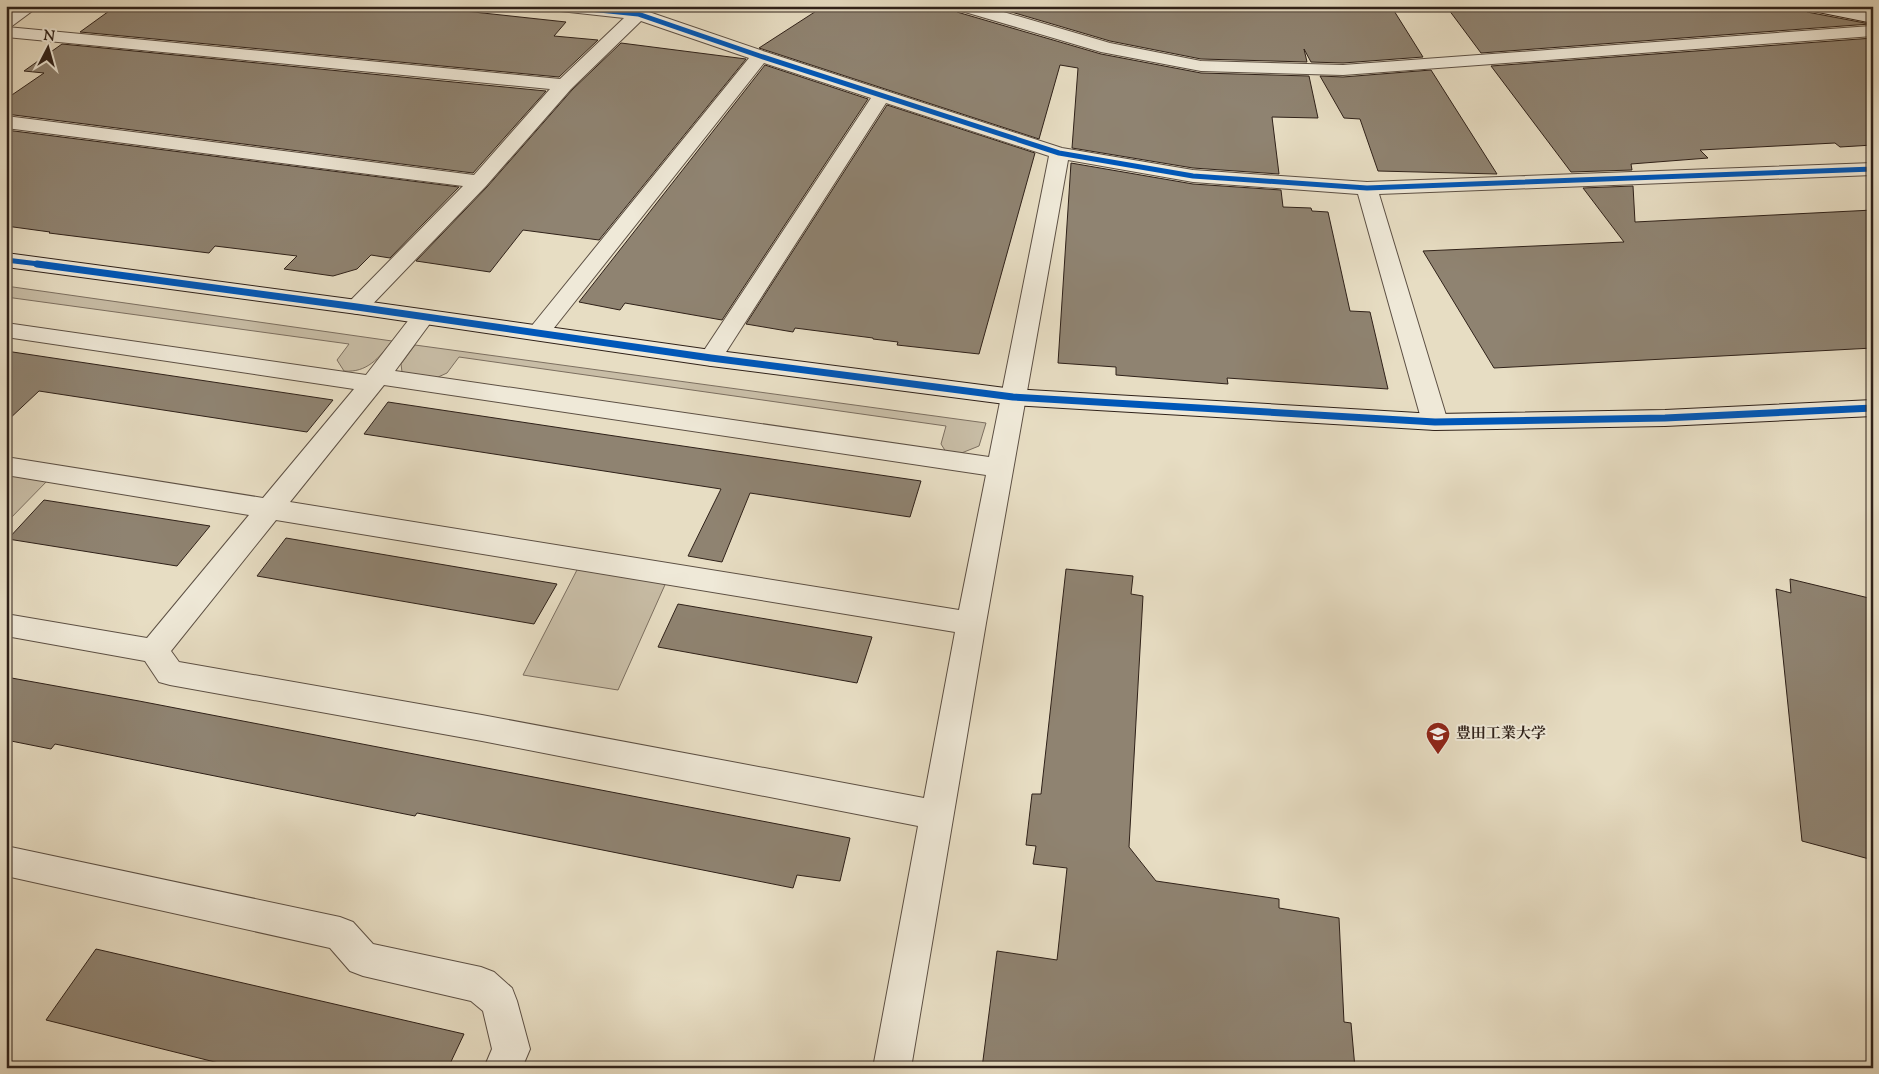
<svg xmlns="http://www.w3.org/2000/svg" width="1879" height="1074" viewBox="0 0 1879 1074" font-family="'Sorts Mill Goudy','Noto Serif JP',serif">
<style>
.green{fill:#c8bda6;stroke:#7c6f60}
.building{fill:#8f8371;stroke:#2f2119}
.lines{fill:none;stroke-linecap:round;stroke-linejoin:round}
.street-casing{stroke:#5d5044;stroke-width:2}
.secondary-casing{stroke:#2f2119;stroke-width:2}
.street{fill:#efe9d8;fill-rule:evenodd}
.secondary{fill:#efe9d8;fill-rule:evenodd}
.cycleway-far1-casing{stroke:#efe9d8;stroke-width:7}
.cycleway-casing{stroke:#efe9d8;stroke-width:10}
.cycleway-far1{stroke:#0057b8;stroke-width:5}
.cycleway{stroke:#0057b8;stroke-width:7}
.labels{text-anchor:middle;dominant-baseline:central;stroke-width:4;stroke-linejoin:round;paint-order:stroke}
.poi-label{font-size:15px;font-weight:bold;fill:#2f2119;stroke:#efe9d8;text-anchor:start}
</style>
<rect width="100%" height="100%" fill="#e7ddc3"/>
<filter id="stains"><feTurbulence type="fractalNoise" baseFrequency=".004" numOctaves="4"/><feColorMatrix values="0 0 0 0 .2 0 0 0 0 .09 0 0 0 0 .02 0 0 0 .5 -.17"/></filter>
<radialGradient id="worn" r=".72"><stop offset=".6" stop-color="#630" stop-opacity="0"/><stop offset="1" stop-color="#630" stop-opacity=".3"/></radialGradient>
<g class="green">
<path d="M 6,286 L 392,341 C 379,358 367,373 344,371 L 337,360 L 349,344 L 6,297 Z"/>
<polygon points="415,345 986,423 979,446 959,454 946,452 941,444 946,426 459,357 447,373 436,378 402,372 401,364"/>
<polygon points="6,471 50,478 6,523"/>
<polygon points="579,566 668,578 618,690 523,675"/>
</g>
<g class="building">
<polygon points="116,6 418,6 566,22 554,36 598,40 559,77 80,32"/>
<polygon points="824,6 954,6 957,12 1101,54 1201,73 1309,76 1318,118 1272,117 1279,174 1193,168 1072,148 1078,68 1060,65 1039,139 759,48"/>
<polygon points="991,6 1391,6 1423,57 1343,63 1311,62 1304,49 1307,62 1201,59 1110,41"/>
<polygon points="1446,6 1803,6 1807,12 1870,24 1481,53"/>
<polygon points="1873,38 1873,145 1840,147 1835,143 1700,150 1708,158 1631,164 1632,170 1571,172 1491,66"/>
<polygon points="621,43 746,59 599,240 523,230 490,272 416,261 487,187 572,90"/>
<polygon points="62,44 546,91 473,173 6,114 6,99 44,73 24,71"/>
<polygon points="765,65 868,99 722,320 625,303 620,310 579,302"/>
<polygon points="1431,70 1497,174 1378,171 1360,119 1344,118 1320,76 1343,77"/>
<polygon points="887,105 1035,153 979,354 897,345 898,342 873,339 873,338 795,328 793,332 746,324"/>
<polygon points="6,130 459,187 390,258 371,255 357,269 333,276 284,269 297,256 215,246 209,253 49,233 50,232 6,226"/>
<polygon points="1071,163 1193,184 1281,190 1283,207 1311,208 1312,211 1328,212 1350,311 1370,312 1388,389 1227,378 1228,384 1116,375 1116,367 1058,363"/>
<polygon points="1633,186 1635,222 1873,210 1873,348 1494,368 1423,251 1624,242 1583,188"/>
<polygon points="6,351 333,400 307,432 39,391 6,422"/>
<polygon points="388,402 628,438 921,481 910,517 750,493 722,562 688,556 721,489 364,434"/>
<polygon points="44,500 210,526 177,566 8,539"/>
<polygon points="286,538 557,584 534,624 257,576"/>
<polygon points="1066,569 1133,576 1131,594 1143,596 1129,847 1156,881 1279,899 1279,908 1339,918 1344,1022 1351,1023 1355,1068 982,1068 997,951 1057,960 1067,868 1033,864 1036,846 1026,845 1032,794 1041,794"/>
<polygon points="1790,579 1873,599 1873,860 1802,841 1776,589 1791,593"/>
<polygon points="678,604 872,637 857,683 658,647"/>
<polygon points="6,677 139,701 850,838 840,881 797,875 793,888 417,813 415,816 55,744 51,749 6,740"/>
<polygon points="96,949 464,1034 448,1068 239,1068 46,1020"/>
</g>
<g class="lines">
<defs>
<g id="street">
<path d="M 19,6 L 39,6 L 12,26 L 7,27 L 560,79 L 624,18 L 560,11 L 554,10 L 552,6 L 612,6 L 634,8 L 636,6 L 654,6 L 649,12 L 766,52 L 1062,148 L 1193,170 L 1367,182 L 1873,163 L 1873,175 L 1379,194 L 1448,422 L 1444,428 L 1435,430 L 1426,428 L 1422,422 L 1358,194 L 1193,182 L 1068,160 L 986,623 L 911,1068 L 873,1068 L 918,826 L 482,741 L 170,685 L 159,682 L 145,661 L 6,636 L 6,614 L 147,638 L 249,515 L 6,475 L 6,457 L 263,498 L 354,389 L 6,337 L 6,323 L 366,375 L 414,313 L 422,311 L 430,313 L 434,318 L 395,371 L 989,457 L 1049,156 L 886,103 L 719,363 L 711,366 L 703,363 L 699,358 L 871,98 L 764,63 L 546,338 L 538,340 L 530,338 L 526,333 L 530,328 L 749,58 L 641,21 L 571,89 L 486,186 L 365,312 L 357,314 L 349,312 L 346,307 L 349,302 L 463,186 L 6,128 L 6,116 L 474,175 L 550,89 L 6,37 L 6,14 ZM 384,385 L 986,475 L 959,610 L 290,502 ZM 276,520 L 955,632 L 924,798 L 482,715 L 179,662 L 171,651 Z"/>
<polygon points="956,6 983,6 1110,43 1201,61 1343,65 1871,26 1873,26 1873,36 1343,75 1201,71 1101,52 958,10"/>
<polygon points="6,846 340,917 353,922 373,944 481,967 494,972 512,988 517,1001 530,1049 522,1068 484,1068 492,1049 483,1011 471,1001 363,976 350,971 330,948 6,876"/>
</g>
<g id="secondary">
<polygon points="1805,6 1840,6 1873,13 1873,23 1813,11 1807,10"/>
<polygon points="6,253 357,300 711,350 1013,389 1435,414 1665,410 1873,400 1873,416 1665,426 1435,430 1013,405 711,366 357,314 6,267"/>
</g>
</defs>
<use href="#street" class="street-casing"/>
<use href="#secondary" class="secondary-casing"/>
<use href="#street" class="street"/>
<use href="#secondary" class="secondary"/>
<defs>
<g id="cycleway-far1">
<polyline points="560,6 638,14 760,56 1059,153 1193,176 1367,188 1873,169"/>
<polyline points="6,260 47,265"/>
</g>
<polyline id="cycleway" points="37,264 357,307 711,358 1013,397 1435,422 1665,418 1873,408"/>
</defs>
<use href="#cycleway-far1" class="cycleway-far1-casing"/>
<use href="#cycleway" class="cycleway-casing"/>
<use href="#cycleway-far1" class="cycleway-far1"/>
<use href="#cycleway" class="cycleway"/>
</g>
<defs>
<symbol id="university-pin" viewBox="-11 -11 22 30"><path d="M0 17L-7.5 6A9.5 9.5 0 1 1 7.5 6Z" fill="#8f2418" stroke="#efe9d8"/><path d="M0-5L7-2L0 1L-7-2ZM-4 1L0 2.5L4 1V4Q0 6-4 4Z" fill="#fff"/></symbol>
</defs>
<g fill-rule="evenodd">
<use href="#university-pin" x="1424" y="720" width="28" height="38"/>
</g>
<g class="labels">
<g class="poi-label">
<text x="1456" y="734">豊田工業大学</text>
</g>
</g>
<rect width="1879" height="1074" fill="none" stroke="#e7ddc3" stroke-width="25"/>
<rect x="8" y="8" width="1864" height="1059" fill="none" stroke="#2f2119" stroke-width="2.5"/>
<rect x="12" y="12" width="1854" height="1049" fill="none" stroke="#2f2119"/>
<g transform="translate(48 48) rotate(6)" stroke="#efe9d8" stroke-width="4" paint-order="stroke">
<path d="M0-4L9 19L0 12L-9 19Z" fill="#2f2119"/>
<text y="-8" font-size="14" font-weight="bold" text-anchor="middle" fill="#2f2119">N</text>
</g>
<rect width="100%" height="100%" filter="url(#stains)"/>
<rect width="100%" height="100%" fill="url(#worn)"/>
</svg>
